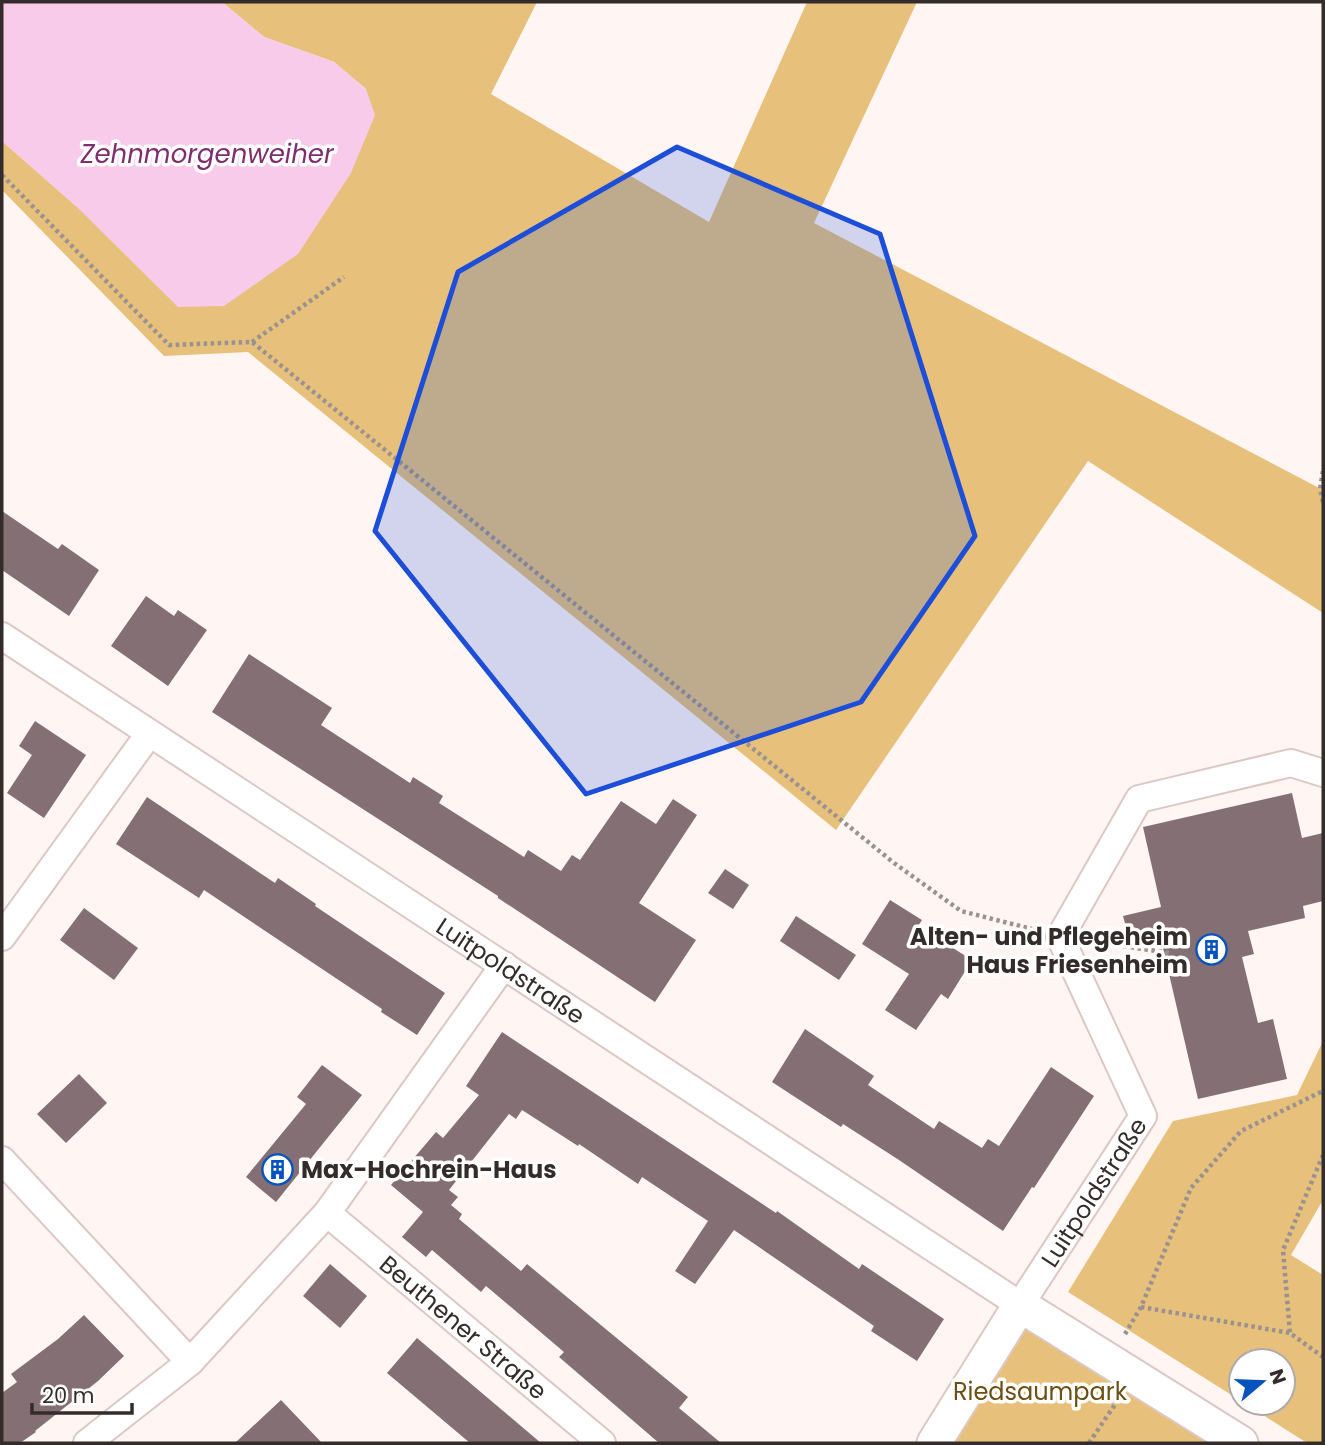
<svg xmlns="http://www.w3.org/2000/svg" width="1325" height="1445" viewBox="0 0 1325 1445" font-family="Poppins,sans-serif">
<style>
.green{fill:#e7c17b}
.water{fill:#f8cbea}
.building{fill:#847074}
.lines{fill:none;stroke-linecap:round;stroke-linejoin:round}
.minor-casing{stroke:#ddc7c2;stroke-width:30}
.tertiary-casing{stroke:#ddc7c2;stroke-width:37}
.path{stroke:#9a9290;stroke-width:4.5;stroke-dasharray:3.5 3.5;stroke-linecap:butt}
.minor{stroke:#fff;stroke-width:26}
.tertiary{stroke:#fff;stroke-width:33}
.marked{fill:#1d4ed8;fill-opacity:0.2;stroke:#1d4ed8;stroke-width:5;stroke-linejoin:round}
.labels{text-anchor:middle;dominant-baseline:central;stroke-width:7;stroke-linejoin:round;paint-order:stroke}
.poi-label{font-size:24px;font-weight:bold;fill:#342c2a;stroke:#fff;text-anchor:end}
.street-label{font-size:24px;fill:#342c2a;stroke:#fff}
.park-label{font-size:24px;fill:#6b4f13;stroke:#fff}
.water-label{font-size:26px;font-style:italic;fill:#7f2d6c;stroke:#fff}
</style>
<rect width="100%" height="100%" fill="#fff6f4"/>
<g class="green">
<polygon points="222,2 537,2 491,94 709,222 807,2 917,2 814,223 1323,490 1323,613 1088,461 836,830 248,352 164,356 2,190 2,141 76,206 366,89 334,62 264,37"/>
<polygon points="1323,1041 1323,1200 1291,1255 1323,1275 1323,1443 1307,1443 1244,1403 1283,1403 1283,1361 1241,1361 1241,1401 1068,1292 1173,1121 1297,1095"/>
<polygon points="1024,1320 1221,1443 947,1443"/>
</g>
<polygon class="water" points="2,2 222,2 264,37 334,62 366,89 375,115 351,173 298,254 224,306 178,307 76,206 2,141"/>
<g class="building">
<polygon points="2,511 58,549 62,544 99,570 69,616 2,570"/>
<polygon points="146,596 174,616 178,610 207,630 168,686 111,646"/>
<polygon points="249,654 332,708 321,725 410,783 413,777 443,796 439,803 524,857 528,850 561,871 572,855 580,860 621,801 656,824 673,799 697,815 639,903 696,940 655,1002 498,898 498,896 212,712"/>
<polygon points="35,721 86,755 44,818 7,793 32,755 19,746"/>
<polygon points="1292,793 1302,838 1323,833 1323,901 1303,906 1305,918 1248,931 1254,954 1242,957 1258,1023 1273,1019 1287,1079 1198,1099 1160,935 1130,942 1123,916 1161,907 1143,827"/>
<polygon points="147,797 275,883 278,878 316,904 315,906 445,993 417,1035 381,1012 382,1009 204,890 199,898 116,844"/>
<polygon points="725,869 749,885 733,909 708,893"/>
<polygon points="890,900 922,920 918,926 972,960 948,999 941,994 916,1030 885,1010 909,974 862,944"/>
<polygon points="84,908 138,948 114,980 60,940"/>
<polygon points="796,916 856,955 839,980 780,941"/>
<polygon points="805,1029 874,1076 868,1085 934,1129 939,1121 982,1148 988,1139 999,1146 1051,1067 1094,1096 1034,1188 1032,1187 1003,1231 899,1160 843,1124 841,1127 772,1082"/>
<polygon points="502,1032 776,1213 777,1211 859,1269 862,1264 944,1319 917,1361 871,1331 874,1326 734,1230 695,1284 675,1271 708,1221 642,1177 638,1184 579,1144 578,1146 522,1110 516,1119 509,1114 449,1190 458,1197 451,1205 462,1214 459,1219 521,1271 527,1264 688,1397 679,1408 721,1443 659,1443 559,1357 564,1352 486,1286 481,1292 432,1250 426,1257 402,1237 423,1212 391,1185 436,1132 443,1138 479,1095 466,1086"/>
<polygon points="322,1065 362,1095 276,1202 246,1177 306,1104 297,1097"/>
<polygon points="79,1074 107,1103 66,1143 37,1114"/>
<polygon points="330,1264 367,1296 340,1328 303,1296"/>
<polygon points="84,1315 124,1356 98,1381 35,1431 36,1432 20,1443 2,1443 2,1393 17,1382 11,1374 58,1339"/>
<polygon points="417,1338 450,1366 541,1443 470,1443 387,1373"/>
<polygon points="281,1400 322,1443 235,1443"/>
</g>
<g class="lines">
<defs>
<g id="minor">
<path id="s1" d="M 2,636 L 1020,1305 L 1143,1116 L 1060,937 L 1139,799 L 1291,763 L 1323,773"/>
<polyline points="2,937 149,734"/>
<polyline points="2,1160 190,1362"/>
<path id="s2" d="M 327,1213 L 602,1443"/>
<polyline points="87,1443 190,1362 327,1213 504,965"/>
</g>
<polyline id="tertiary" points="934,1443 1020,1305 1241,1443"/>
</defs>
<use href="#minor" class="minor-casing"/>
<use href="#tertiary" class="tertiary-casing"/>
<g class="path">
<polyline points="2,175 169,345 252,342 894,863 961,911 1032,929"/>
<polyline points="252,342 344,277"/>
<polyline points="1323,471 1320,489 1323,502"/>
<polyline points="1096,942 1170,953"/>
<polyline points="1323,1155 1283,1250 1290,1333 1323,1357"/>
<polyline points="1141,1307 1290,1333"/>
<polyline points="1125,1334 1141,1307 1191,1188 1241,1131 1323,1091"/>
<polyline points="1089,1443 1116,1403"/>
</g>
<use href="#minor" class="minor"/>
<use href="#tertiary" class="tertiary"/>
</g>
<path class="marked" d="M 677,147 L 880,234 L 975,536 L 861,702 L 586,794 L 375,531 L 458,272 Z"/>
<defs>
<symbol id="building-ring" viewBox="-11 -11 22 22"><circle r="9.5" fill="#fff" stroke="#0653bd" stroke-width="1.5"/><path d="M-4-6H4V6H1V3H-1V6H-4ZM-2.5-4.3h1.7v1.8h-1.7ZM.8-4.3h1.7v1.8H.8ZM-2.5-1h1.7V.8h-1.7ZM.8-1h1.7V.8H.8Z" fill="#0653bd"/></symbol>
</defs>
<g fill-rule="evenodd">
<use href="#building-ring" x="1194" y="932" width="35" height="35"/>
<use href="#building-ring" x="260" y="1152" width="35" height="35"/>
</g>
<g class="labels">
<g class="poi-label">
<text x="1188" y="936">Alten- und Pflegeheim<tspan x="1188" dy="28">Haus Friesenheim</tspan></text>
<text x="301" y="1169" text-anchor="start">Max-Hochrein-Haus</text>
</g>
<g class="street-label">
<text stroke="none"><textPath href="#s1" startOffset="609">Luitpoldstraße</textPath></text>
<text stroke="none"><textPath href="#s1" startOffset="1353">Luitpoldstraße</textPath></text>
<text stroke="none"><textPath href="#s2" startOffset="178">Beuthener Straße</textPath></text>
</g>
<g class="park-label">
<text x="1040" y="1391">Riedsaumpark</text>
</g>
<g class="water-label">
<text x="207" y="154">Zehnmorgenweiher</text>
</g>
</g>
<rect width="1325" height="1445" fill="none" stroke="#342c2a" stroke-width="7"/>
<g transform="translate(1262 1382) rotate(71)"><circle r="33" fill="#ffffff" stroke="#aeabaa" stroke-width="2"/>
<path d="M0-5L12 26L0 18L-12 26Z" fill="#0653bd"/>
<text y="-10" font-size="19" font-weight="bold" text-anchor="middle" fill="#342c2a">N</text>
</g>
<path d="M32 1403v10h100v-10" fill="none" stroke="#342c2a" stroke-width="3.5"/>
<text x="42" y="1403" font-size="21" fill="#342c2a" stroke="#ffffff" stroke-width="5" paint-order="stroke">20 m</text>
</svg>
